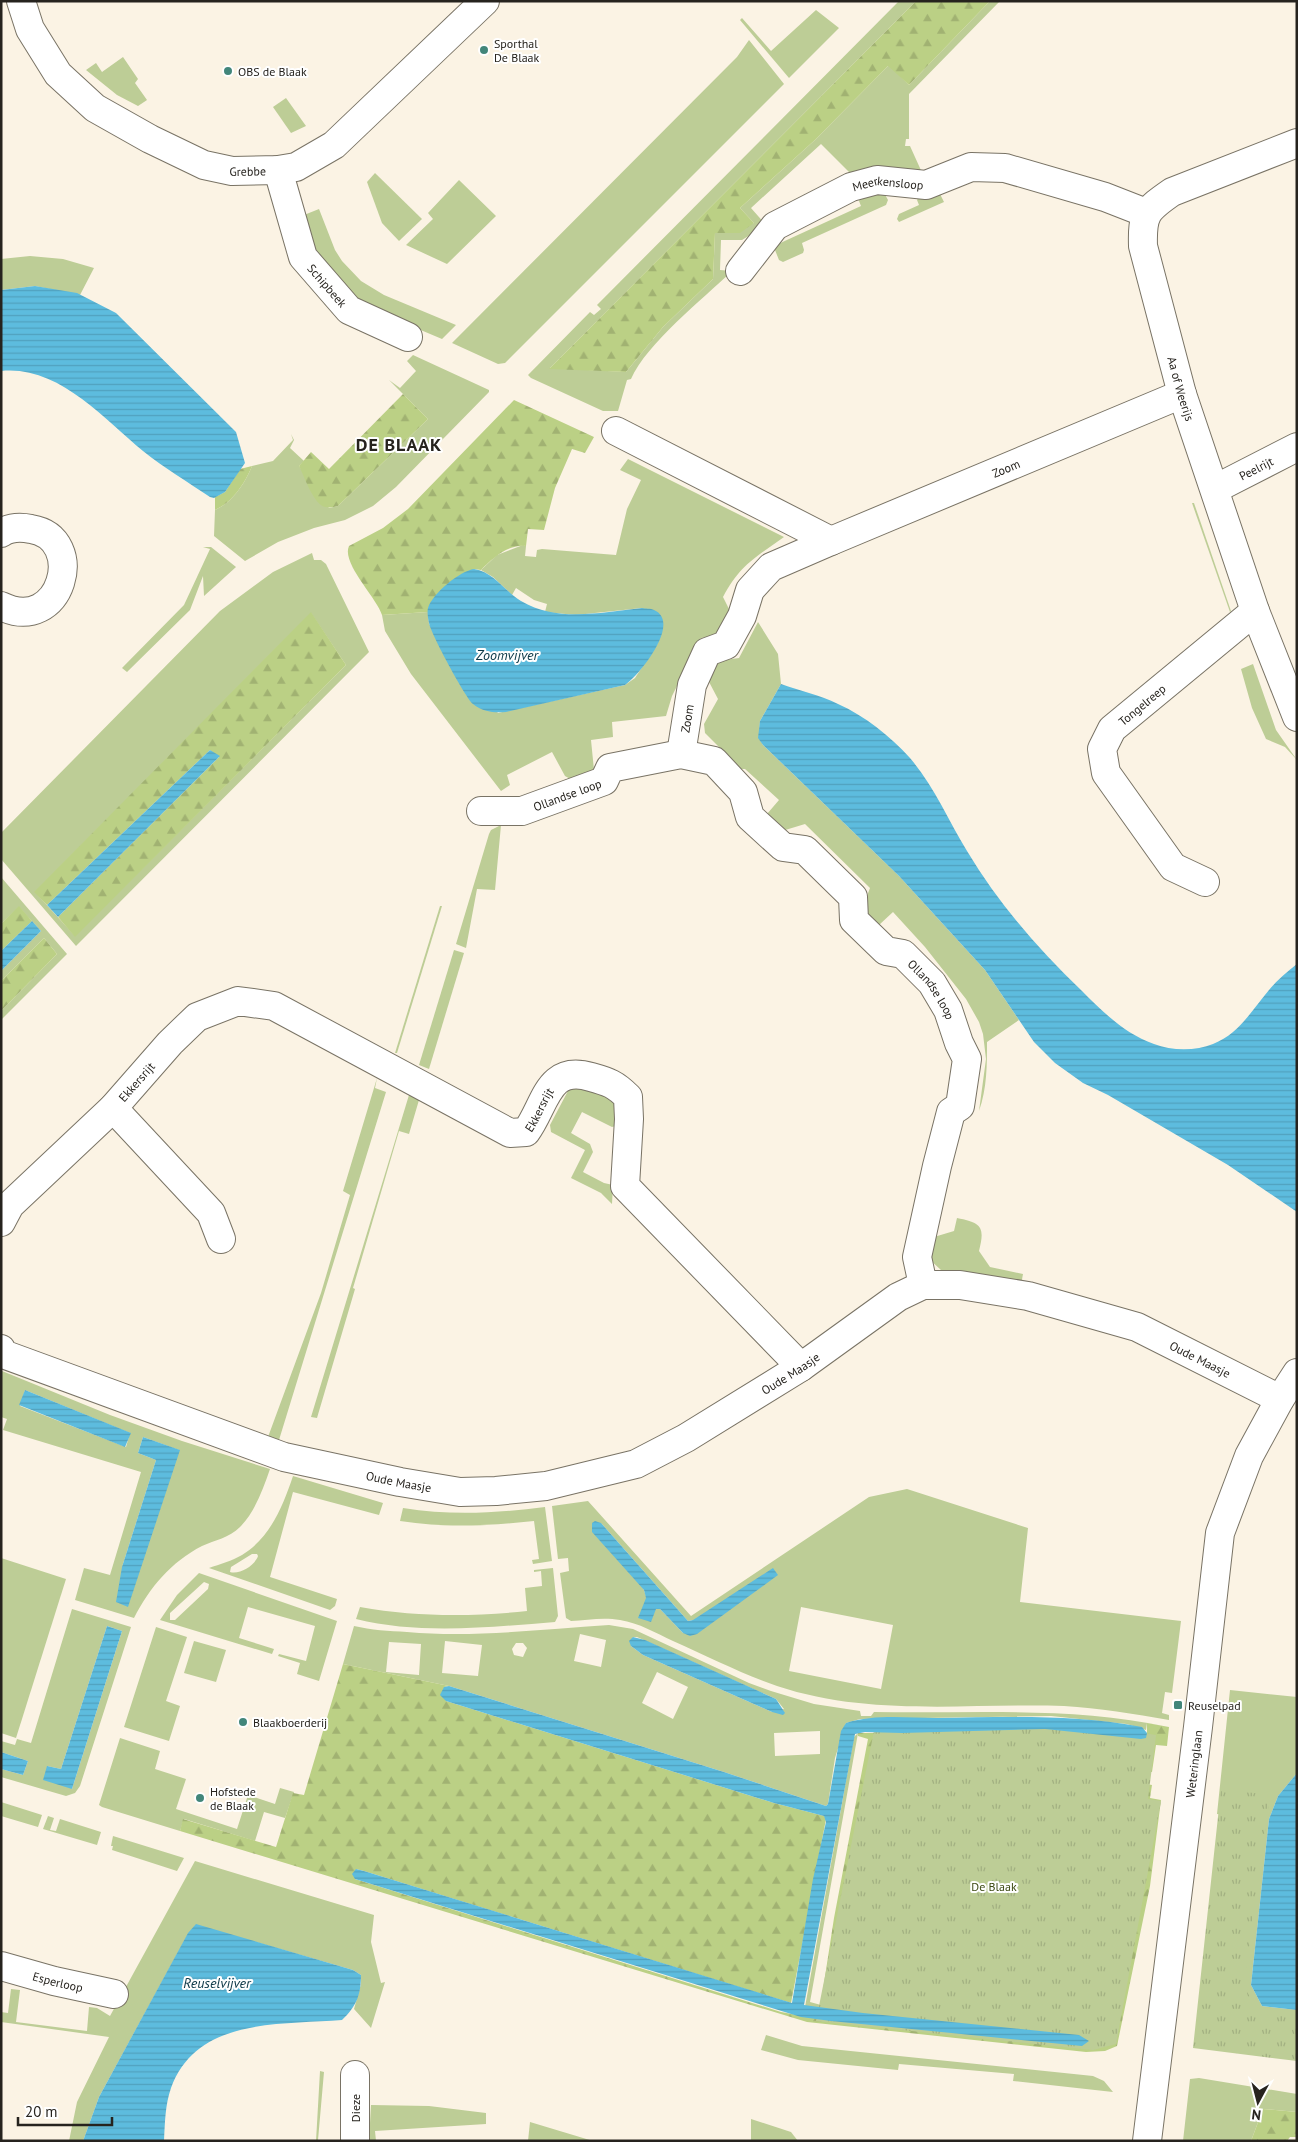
<svg xmlns="http://www.w3.org/2000/svg" width="1298" height="2142" viewBox="0 0 1298 2142" font-family="'PT Sans',sans-serif">
<style>
.green{fill:#bdcd96;fill-rule:evenodd}
.forest{fill:url(#forest-firs)}
.park{fill:url(#park-tufts)}
.water{fill:url(#water-rules)}
.lines{fill:none;stroke-linecap:round;stroke-linejoin:round}
.street-casing{stroke:#797365;stroke-width:30}
.street{stroke:#fff;stroke-width:28}
.poi-dot{fill:#42867a;stroke:#fff;stroke-width:2}
.labels{text-anchor:middle;dominant-baseline:central;stroke-width:4;stroke-linejoin:round;paint-order:stroke}
.poi-label{font-size:12px;fill:#26231e;stroke:#fff;text-anchor:start}
.street-label{font-size:12px;fill:#26231e;stroke:#fff}
.park-label{font-size:12px;fill:#3d4a13;stroke:#fff}
.water-label{font-size:14px;font-style:italic;fill:#0c3847;stroke:#fff}
.district-label{font-size:18px;font-weight:bold;letter-spacing:1px;fill:#26231e;stroke:#fff}
</style>
<defs>
<pattern id="forest-firs" width="22" height="20" patternUnits="userSpaceOnUse" patternTransform="scale(1.25)"><rect width="22" height="20" fill="#bbd085"/><path d="M5 1l3.5 6h-7zM16 11l3.5 6h-7z" fill="#a1b272"/></pattern>
<pattern id="park-tufts" width="24" height="20" patternUnits="userSpaceOnUse" patternTransform="scale(1.25)"><rect width="24" height="20" fill="#bdcd96"/><path d="M3 7l-1-3M5 7V3M7 7l1-3M15 17l-1-3M17 17v-4M19 17l1-3" fill="none" stroke="#a2b081"/></pattern>
<pattern id="water-rules" width="6" height="5" patternUnits="userSpaceOnUse" patternTransform="scale(1.25)"><rect width="6" height="5" fill="#5dbcde"/><path d="M0 2.5h6" fill="none" stroke="#51a1be"/></pattern>
</defs>
<rect width="100%" height="100%" fill="#fbf3e4"/>
<g class="green">
<path d="M 899,1 L 916,1 L 550,368 L 626,372 L 663,327 L 713,279 L 715,233 L 754,223 L 740,208 L 816,139 L 889,65 L 909,85 L 990,1 L 1000,1 L 909,94 L 909,139 L 906,139 L 905,146 L 910,146 L 924,177 L 855,178 L 821,144 L 751,208 L 766,225 L 742,240 L 721,240 L 720,270 L 732,271 C 703,299 647,343 631,379 L 627,380 L 618,411 L 603,411 L 531,378 L 528,375 L 590,312 L 594,315 L 601,309 L 597,305 Z"/>
<polygon points="816,10 839,28 789,78 740,20 742,18 771,51"/>
<polygon points="749,40 784,84 505,363 498,364 452,343 737,57"/>
<polygon points="123,57 138,79 135,83 147,100 138,106 117,95 86,70 96,63 102,72"/>
<polygon points="286,98 306,126 291,133 273,107"/>
<polygon points="375,173 422,219 399,241 382,223 367,182"/>
<polygon points="459,180 496,216 447,264 406,245 433,219 428,213"/>
<polygon points="938,190 944,202 899,222 897,219 899,214 919,205 917,200 919,196"/>
<polygon points="883,191 888,200 886,205 802,243 804,250 803,253 783,262 779,260 775,250 776,245 861,206 859,201 861,196"/>
<polygon points="319,209 335,250 342,261 361,281 384,295 456,325 442,339 378,312 354,298 318,256 304,215"/>
<polygon points="30,256 63,259 94,268 80,295 35,286 1,290 1,259"/>
<path d="M 413,355 L 489,390 L 489,392 L 396,487 L 373,506 L 345,520 L 314,528 L 278,542 L 245,561 L 214,536 L 215,510 C 233,502 245,483 252,466 L 273,461 L 293,440 L 291,434 L 294,440 L 290,448 L 304,461 L 299,466 L 329,508 L 338,506 L 428,419 L 389,380 L 400,388 L 416,371 L 407,361 Z"/>
<path d="M 628,459 L 784,537 C 756,557 740,565 723,597 L 732,615 L 723,635 L 701,638 L 672,696 L 666,716 L 612,722 L 613,737 L 591,740 L 594,770 L 572,780 L 565,776 L 552,752 L 507,775 L 510,785 L 501,791 L 411,674 L 385,631 L 382,615 L 428,612 L 429,624 L 498,713 L 625,685 L 635,678 L 658,643 L 642,608 L 576,615 L 545,612 L 547,604 L 534,600 L 516,588 L 512,595 L 493,577 L 481,570 L 497,555 L 523,545 L 526,546 L 525,556 L 536,557 L 537,550 L 542,549 L 616,555 L 627,509 L 641,480 L 620,470 Z"/>
<polygon points="1192,503 1194,503 1231,611 1230,612"/>
<polygon points="203,547 211,547 236,567 204,596 203,576 190,610 127,672 122,668 184,605 210,549"/>
<path d="M 312,553 L 314,560 L 321,560 L 326,564 L 369,652 L 76,946 L 1,859 L 1,833 L 220,611 L 273,572 ZM 311,613 L 346,665 L 75,936 L 35,892 Z"/>
<path d="M 758,622 L 778,654 L 781,684 L 760,721 L 759,738 L 763,745 L 899,876 L 985,970 L 1019,1020 L 987,1042 C 987,1065 987,1088 979,1111 L 986,1059 L 983,1034 L 979,1022 L 966,999 L 925,947 L 893,912 L 879,925 L 862,909 L 870,888 L 805,824 L 782,831 L 767,814 L 779,800 L 745,769 L 736,769 L 720,754 L 721,749 L 705,733 L 704,724 L 718,699 L 708,680 L 717,661 L 739,658 Z"/>
<polygon points="1253,664 1276,730 1297,760 1285,747 1266,739 1252,708 1241,669"/>
<polygon points="501,825 495,890 477,889 466,948 456,944 489,834 491,830"/>
<polygon points="1,877 67,954 1,1020 1,1011 57,954 44,938 1,981 1,971 41,931 19,907 1,924"/>
<polygon points="440,906 442,906 397,1053 395,1053"/>
<polygon points="454,950 464,953 429,1069 419,1065"/>
<polygon points="377,1078 375,1088 386,1092 279,1440 268,1437 321,1293 350,1195 343,1191"/>
<polygon points="572,1086 615,1098 616,1126 612,1127 582,1112 571,1133 590,1144 593,1152 583,1172 604,1183 613,1185 612,1204 601,1193 571,1178 585,1150 551,1132 550,1125 569,1089"/>
<polygon points="409,1095 419,1100 409,1134 399,1131 353,1288 355,1289 317,1418 311,1417"/>
<path d="M 957,1218 C 982,1223 985,1227 979,1251 L 990,1267 L 1023,1274 L 1021,1285 L 941,1273 L 941,1270 L 928,1258 L 934,1237 L 954,1231 Z"/>
<path d="M 2,1371 L 110,1415 L 182,1441 L 270,1469 C 263,1489 255,1512 240,1527 C 229,1538 215,1540 202,1546 C 171,1562 150,1587 134,1618 L 75,1600 L 84,1568 L 110,1575 L 141,1472 L 3,1430 L 7,1419 L 1,1417 ZM 25,1390 L 130,1433 L 126,1447 L 20,1406 ZM 143,1437 L 179,1450 L 122,1567 L 156,1460 L 138,1453 Z"/>
<path d="M 293,1476 L 383,1503 L 379,1515 L 293,1492 L 270,1577 L 337,1599 L 335,1606 L 330,1610 L 209,1568 C 220,1564 232,1561 242,1555 C 270,1538 283,1506 293,1476 ZM 252,1554 L 257,1554 L 258,1556 C 255,1565 240,1575 230,1572 L 231,1567 Z"/>
<path d="M 907,1489 L 1028,1528 L 1020,1602 L 1181,1621 L 1172,1693 L 1165,1692 L 1162,1713 L 1169,1715 L 1169,1720 C 1134,1714 1099,1708 1064,1706 C 967,1703 870,1717 777,1686 C 742,1674 707,1656 673,1641 C 656,1633 639,1623 620,1620 C 604,1617 587,1620 571,1621 L 566,1618 L 560,1573 L 569,1571 L 568,1558 L 558,1559 L 552,1506 L 588,1501 L 691,1616 L 869,1497 ZM 601,1523 L 688,1621 L 693,1620 L 683,1633 L 660,1609 C 651,1608 646,1598 644,1590 ZM 801,1607 L 893,1625 L 881,1689 L 789,1671 Z"/>
<path d="M 545,1507 L 552,1561 L 533,1564 L 532,1560 L 539,1559 L 534,1521 C 489,1526 445,1528 400,1521 L 403,1508 C 452,1516 497,1513 545,1507 Z"/>
<polygon points="1,1558 66,1579 16,1738 1,1733"/>
<path d="M 553,1568 L 558,1616 L 555,1622 C 491,1627 420,1635 356,1619 L 360,1607 C 416,1617 471,1617 527,1611 L 525,1588 L 542,1586 L 541,1571 L 534,1572 L 534,1570 Z"/>
<path d="M 199,1573 L 337,1621 L 319,1681 L 297,1674 L 300,1663 L 278,1656 L 279,1654 L 306,1661 L 315,1626 L 248,1607 L 239,1638 L 274,1649 L 272,1654 L 160,1620 L 177,1595 ZM 204,1582 L 209,1584 L 208,1589 L 175,1620 L 170,1620 L 170,1613 Z"/>
<path d="M 72,1609 L 131,1627 L 80,1786 L 75,1793 L 66,1796 L 1,1777 L 1,1769 L 23,1775 L 28,1761 L 1,1752 L 1,1741 L 15,1745 L 17,1739 L 31,1743 ZM 107,1626 L 122,1631 L 72,1789 L 47,1766 L 61,1769 Z"/>
<path d="M 609,1625 L 633,1629 L 749,1683 L 771,1691 L 814,1704 L 860,1711 L 861,1716 L 871,1716 L 874,1712 C 972,1714 1072,1706 1168,1727 L 1147,1723 L 1146,1730 L 1127,1724 L 1051,1716 L 860,1719 L 846,1723 L 835,1758 L 828,1804 L 826,1806 L 724,1772 L 449,1686 L 343,1664 L 354,1626 C 371,1630 389,1631 407,1632 C 475,1638 542,1629 609,1625 ZM 580,1634 L 606,1640 L 601,1667 L 574,1661 ZM 633,1637 L 637,1637 L 776,1699 L 784,1709 L 772,1712 L 643,1655 L 631,1646 ZM 445,1641 L 482,1645 L 478,1676 L 442,1673 ZM 389,1642 L 421,1644 L 419,1675 L 386,1672 ZM 516,1643 L 523,1643 L 527,1648 L 523,1657 L 514,1655 L 512,1649 ZM 657,1672 L 688,1687 L 673,1719 L 642,1703 ZM 820,1731 L 820,1754 L 775,1756 L 774,1733 Z"/>
<polygon points="156,1627 187,1637 166,1701 180,1706 169,1741 124,1727"/>
<polygon points="194,1641 226,1650 216,1682 184,1673"/>
<polygon points="1230,1690 1297,1697 1297,1773 1278,1796 1269,1819 1251,1985 1262,2006 1297,2010 1297,2030 1237,2002 1255,1818 1217,1814"/>
<polygon points="858,1733 810,2002 821,2005 820,2009 805,2007 854,1737"/>
<polygon points="120,1738 160,1751 155,1769 186,1779 176,1809 237,1829 248,1795 275,1804 280,1788 294,1792 285,1818 264,1812 255,1841 184,1819 180,1831 102,1807 99,1805"/>
<polygon points="1,1802 42,1815 38,1827 1,1816"/>
<polygon points="48,1816 54,1818 50,1830 56,1831 60,1819 101,1832 97,1845 43,1829"/>
<polygon points="113,1836 184,1858 177,1871 112,1850 113,1846 111,1846"/>
<polygon points="195,1861 374,1915 371,1942 381,1983 385,1982 371,2028 354,2009 361,1984 361,1975 353,1970 196,1925 188,1934 99,2097 83,2141 69,2141 77,2102 109,2037 1,2022 1,2012 8,2013 11,1989 20,1990 16,2022 87,2031 89,2007 97,2008 110,2016"/>
<polygon points="766,2035 802,2046 1093,2076 1104,2081 1113,2092 1013,2081 1014,2074 899,2064 898,2070 798,2060 761,2050"/>
<polygon points="320,2071 324,2072 318,2140 322,2141 316,2141"/>
<polygon points="1199,2078 1297,2094 1297,2112 1263,2109 1251,2141 1183,2141 1190,2079"/>
<polygon points="371,2105 429,2106 486,2113 486,2124 375,2131 376,2141 369,2141"/>
<polygon points="751,2119 791,2132 798,2141 751,2141"/>
<polygon points="530,2122 593,2141 528,2141"/>
</g>
<g class="forest">
<polygon points="916,1 990,1 909,85 888,66 816,139 740,208 754,223 740,233 715,233 713,279 663,327 626,372 549,369"/>
<path d="M 403,394 L 428,419 L 338,506 C 334,507 330,508 325,507 C 314,505 304,476 299,466 L 311,452 L 329,469 Z"/>
<path d="M 514,400 L 594,437 L 585,453 L 572,449 L 555,488 L 544,530 L 528,529 L 526,546 C 508,544 493,558 481,570 L 474,569 L 428,608 L 428,612 L 382,615 C 377,598 341,563 349,546 L 383,528 L 408,509 Z"/>
<path d="M 252,466 C 245,483 233,502 215,510 L 215,497 L 225,492 L 240,469 Z"/>
<polygon points="311,612 346,665 75,937 58,917 219,757 210,750 47,905 34,892"/>
<polygon points="19,906 32,921 1,951 1,924"/>
<polygon points="44,938 57,954 1,1011 1,981"/>
<polygon points="343,1664 449,1686 444,1687 446,1701 774,1803 824,1816 826,1819 791,2003 364,1871 356,1869 355,1879 781,2012 831,2021 820,2009 834,1918 868,1739 858,1736 858,1733 1147,1733 1147,1723 1169,1727 1167,1746 1156,1745 1152,1772 1141,1772 1140,1783 1152,1785 1150,1798 1161,1800 1150,1886 1117,2046 1105,2051 1086,2052 807,2022 180,1831 183,1819 276,1847 293,1793 304,1795"/>
<polygon points="1263,2109 1297,2112 1297,2137 1290,2137 1287,2141 1251,2141"/>
</g>
<g class="park">
<polygon points="1066,1722 1156,1735 1148,1799 1161,1801 1116,2044 1093,2050 816,2021 875,1726"/>
<polygon points="1221,1789 1270,1795 1244,1986 1257,2010 1297,2016 1297,2061 1193,2048"/>
</g>
<g class="water">
<path d="M 35,286 L 77,293 L 116,313 L 236,432 L 245,463 L 225,492 L 214,498 L 210,497 C 188,482 164,468 143,451 C 103,418 58,365 1,371 L 1,290 Z"/>
<path d="M 474,569 C 494,572 504,591 521,601 C 559,623 601,612 642,608 C 645,609 651,608 654,610 C 682,622 640,675 625,685 L 506,712 C 494,713 483,712 473,704 C 465,697 431,634 429,623 C 428,619 427,611 428,608 C 433,593 460,571 474,569 Z"/>
<path d="M 781,684 C 800,691 820,695 838,704 C 865,716 890,736 910,758 C 934,786 948,820 967,851 C 999,904 1037,948 1082,991 C 1103,1012 1125,1034 1154,1044 C 1172,1051 1196,1051 1213,1044 C 1239,1034 1252,1010 1269,990 C 1277,980 1287,972 1297,964 L 1297,1212 L 1228,1165 L 1108,1095 L 1083,1083 L 1055,1063 L 1034,1042 L 985,970 L 899,876 L 763,745 L 758,738 L 760,721 Z"/>
<polygon points="210,750 220,756 58,917 47,905"/>
<polygon points="32,921 41,931 1,971 1,951"/>
<polygon points="25,1390 131,1433 125,1447 19,1405"/>
<polygon points="143,1437 180,1450 128,1607 116,1602 122,1567 156,1460 138,1453"/>
<polygon points="595,1521 601,1523 688,1621 693,1620 773,1568 778,1575 697,1634 690,1636 683,1633 660,1609 656,1609 651,1622 638,1618 646,1598 644,1590 592,1532 592,1523"/>
<polygon points="107,1626 122,1631 72,1789 43,1780 47,1766 61,1769"/>
<polygon points="633,1637 645,1640 776,1699 785,1713 783,1715 772,1712 643,1655 631,1646 629,1641"/>
<path d="M 449,1686 L 724,1772 L 826,1806 L 828,1804 L 841,1731 L 846,1723 C 874,1714 907,1718 937,1718 C 1006,1717 1074,1714 1142,1727 L 1147,1733 L 1146,1738 L 1141,1739 L 1045,1729 L 902,1733 L 865,1732 L 855,1734 L 804,2005 L 863,2013 L 1079,2035 L 1089,2041 L 1082,2046 L 831,2021 L 801,2017 L 355,1879 L 352,1874 L 356,1869 L 364,1871 L 792,2003 L 813,1879 L 826,1822 L 824,1816 L 774,1803 L 446,1701 L 440,1695 L 444,1687 Z"/>
<polygon points="1,1752 28,1761 23,1775 1,1769"/>
<polygon points="1297,1773 1297,2010 1262,2006 1251,1985 1269,1819 1278,1796"/>
<path d="M 196,1924 L 353,1970 L 361,1975 C 361,1995 356,2007 342,2020 C 281,2025 197,2017 171,2088 C 165,2105 165,2123 164,2141 L 83,2141 L 99,2097 L 188,1933 Z"/>
</g>
<g class="lines">
<defs>
<g id="street">
<path id="s1" d="M 21,1 L 30,29 L 58,74 L 95,108 L 150,139 L 204,165 L 232,171 L 278,170 L 296,167 L 334,145 L 485,1"/>
<path id="s2" d="M 1297,143 L 1172,192 C 1146,210 1142,214 1143,246 L 1182,394 L 1255,611 L 1297,717"/>
<path id="s3" d="M 278,170 L 303,257 L 349,310 L 408,337"/>
<path id="s4" d="M 740,271 L 775,226 L 851,187 L 877,180 L 926,185 L 971,167 L 1005,168 L 1105,197 L 1146,213"/>
<path id="s5" d="M 616,431 L 831,541 L 1182,394"/>
<path id="s6" d="M 1215,489 L 1297,447"/>
<path d="M 1,533 C 10,527 21,527 31,529 C 88,538 62,636 1,606"/>
<path id="s7" d="M 681,754 L 692,685 L 707,652 L 726,645 L 742,616 L 750,590 L 771,567 L 831,541"/>
<path id="s8" d="M 481,811 L 522,811 L 604,781 L 610,768 L 681,754 L 714,761 L 743,792 L 750,817 L 783,847 L 805,850 L 853,897 L 854,920 L 886,951 L 903,954 L 932,983 L 948,1010 L 959,1043 L 967,1059 L 960,1106 L 951,1112 L 937,1166 L 917,1257 L 923,1285"/>
<path id="s9" d="M 1205,882 L 1173,867 L 1106,773 L 1102,749 L 1112,729 L 1255,611"/>
<polyline points="113,1108 211,1213 221,1239"/>
<path id="s10" d="M 1,1222 L 10,1205 L 113,1108 L 170,1043 L 197,1017 L 238,1001 L 274,1006 L 510,1133 L 526,1132 C 546,1105 547,1064 591,1077 C 609,1082 615,1084 628,1097 L 629,1119 L 625,1186 L 801,1367"/>
<path id="s11" d="M 1,1349 L 3,1354 L 284,1457 L 400,1482 L 460,1492 L 496,1491 L 546,1486 L 636,1464 L 686,1438 L 801,1367 L 898,1297 L 923,1285 L 960,1285 L 1028,1296 L 1137,1327 L 1280,1399"/>
<path id="s12" d="M 1,1966 L 54,1981 L 114,1994"/>
<polyline points="355,2141 355,2075"/>
<path id="s13" d="M 1147,2141 L 1198,1727 L 1220,1533 L 1249,1456 L 1280,1399 L 1297,1373"/>
</g>
</defs>
<use href="#street" class="street-casing"/>
<use href="#street" class="street"/>
</g>
<g class="poi-dot">
<circle cx="484" cy="50" r="5"/>
<circle cx="228" cy="71" r="5"/>
<rect x="1173" y="1700" width="10" height="10" rx="2.5"/>
<circle cx="243" cy="1722" r="5"/>
<circle cx="200" cy="1798" r="5"/>
</g>
<g class="labels">
<g class="poi-label">
<text x="494" y="43">Sporthal<tspan x="494" dy="14">De Blaak</tspan></text>
<text x="238" y="71">OBS de Blaak</text>
<text x="1188" y="1705">Reuselpad</text>
<text x="253" y="1722">Blaakboerderij</text>
<text x="210" y="1791">Hofstede<tspan x="210" dy="14">de Blaak</tspan></text>
</g>
<g class="street-label">
<text stroke="none"><textPath href="#s1" startOffset="300">Grebbe</textPath></text>
<text stroke="none"><textPath href="#s4" startOffset="180">Meerkensloop</textPath></text>
<text stroke="none"><textPath href="#s3" startOffset="128">Schipbeek</textPath></text>
<text stroke="none"><textPath href="#s2" startOffset="348">Aa of Weerijs</textPath></text>
<text stroke="none"><textPath href="#s5" startOffset="431">Zoom</textPath></text>
<text stroke="none"><textPath href="#s6" startOffset="46">Peelrijt</textPath></text>
<text stroke="none"><textPath href="#s9" startOffset="236">Tongelreep</textPath></text>
<text stroke="none"><textPath href="#s7" startOffset="36">Zoom</textPath></text>
<text stroke="none"><textPath href="#s8" startOffset="89">Ollandse loop</textPath></text>
<text stroke="none"><textPath href="#s8" startOffset="582">Ollandse loop</textPath></text>
<text stroke="none"><textPath href="#s10" startOffset="196">Ekkersrijt</textPath></text>
<text stroke="none"><textPath href="#s10" startOffset="675">Ekkersrijt</textPath></text>
<text stroke="none"><textPath href="#s11" startOffset="1292">Oude Maasje</textPath></text>
<text stroke="none"><textPath href="#s11" startOffset="842">Oude Maasje</textPath></text>
<text stroke="none"><textPath href="#s11" startOffset="422">Oude Maasje</textPath></text>
<text stroke="none"><textPath href="#s13" startOffset="380">Weteringlaan</textPath></text>
<text stroke="none"><textPath href="#s12" startOffset="59">Esperloop</textPath></text>
<text transform="translate(355 2108) rotate(-90)">Dieze</text>
</g>
<g class="park-label">
<text x="994" y="1886">De Blaak</text>
</g>
<g class="water-label">
<text x="507" y="655">Zoomvijver</text>
<text x="217" y="1983">Reuselvijver</text>
</g>
<g class="district-label">
<text x="399" y="444">DE BLAAK</text>
</g>
</g>
<rect width="1298" height="2142" fill="none" stroke="#26231e" stroke-width="5"/>
<g transform="translate(1258 2102) rotate(187)" stroke="#ffffff" stroke-width="4" paint-order="stroke">
<path d="M0-4L9 19L0 12L-9 19Z" fill="#26231e"/>
<text y="-8" font-size="14" font-weight="bold" text-anchor="middle" fill="#26231e">N</text>
</g>
<path d="M18 2117v8h94v-8" fill="none" stroke="#26231e" stroke-width="2.5"/>
<text x="25" y="2117" font-size="15" fill="#26231e" stroke="#ffffff" stroke-width="4" paint-order="stroke">20 m</text>
</svg>
